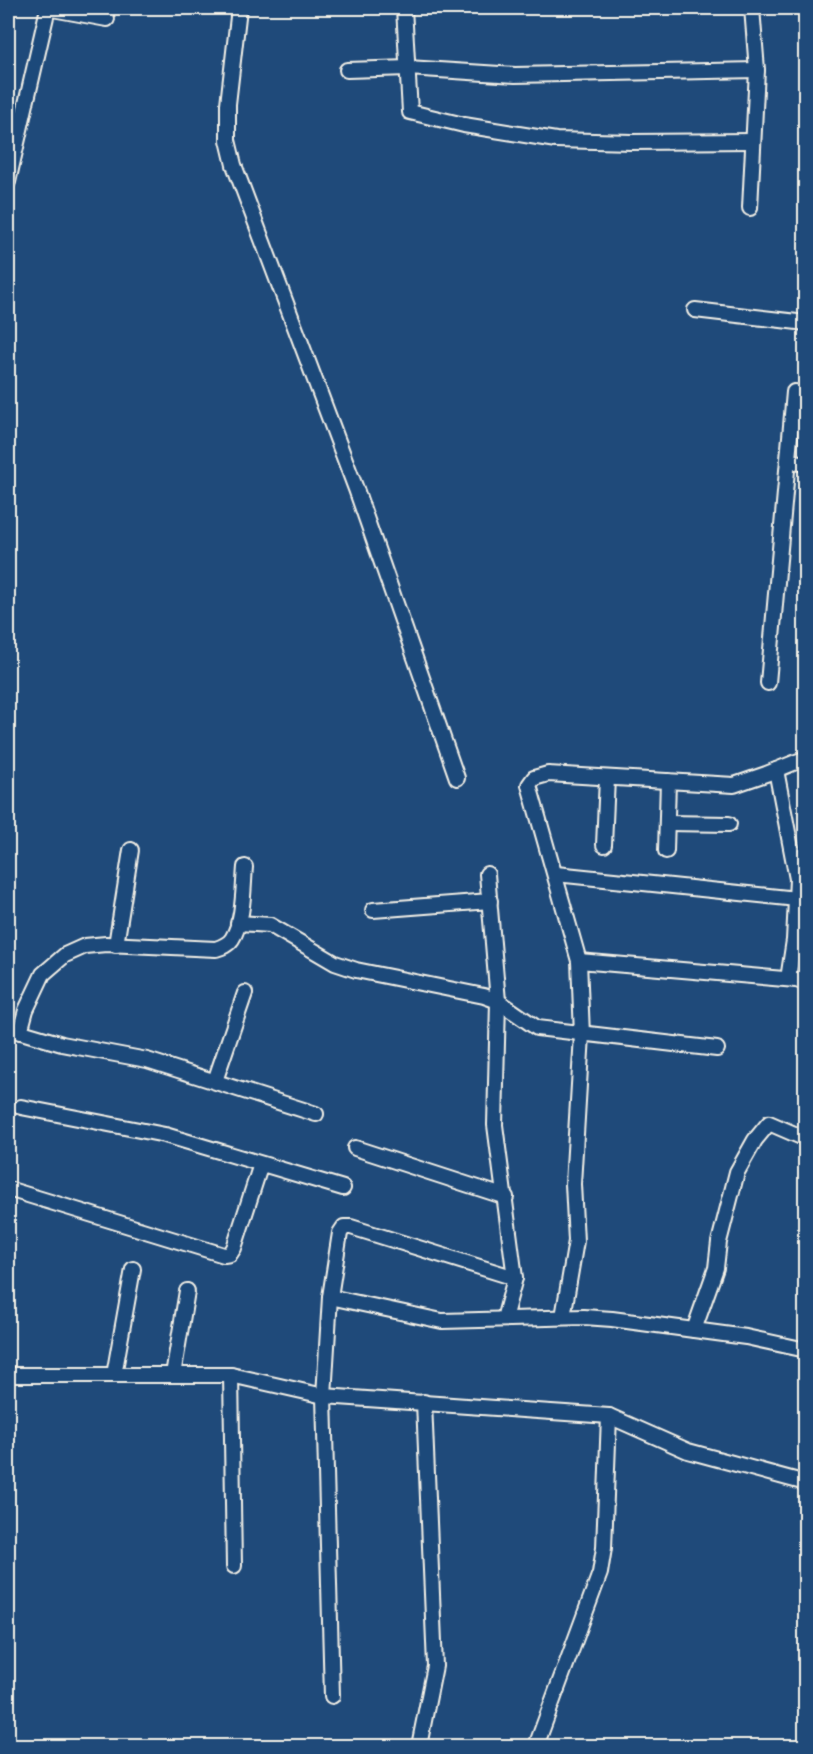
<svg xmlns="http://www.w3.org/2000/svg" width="813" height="1754" viewBox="0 0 813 1754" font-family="Sriracha,sans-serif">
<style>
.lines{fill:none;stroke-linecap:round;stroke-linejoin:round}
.street-casing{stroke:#f4f1e8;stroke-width:18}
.street{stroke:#1f4a7a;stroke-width:14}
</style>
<rect width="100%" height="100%" fill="#1f4a7a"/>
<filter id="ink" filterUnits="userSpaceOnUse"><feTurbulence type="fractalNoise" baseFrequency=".0167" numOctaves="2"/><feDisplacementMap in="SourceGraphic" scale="12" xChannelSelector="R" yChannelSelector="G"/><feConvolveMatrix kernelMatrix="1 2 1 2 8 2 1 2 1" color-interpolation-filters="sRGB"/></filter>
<g filter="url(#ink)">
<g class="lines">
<defs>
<g id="street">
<polyline points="47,8 107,19"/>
<polyline points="239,8 228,104 228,140 234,165 356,489 457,778"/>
<polyline points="404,8 410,112 464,125 556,140 632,142 753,141"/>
<polyline points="442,8 453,8"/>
<polyline points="347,70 408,68 515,75 757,70"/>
<polyline points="8,182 48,8"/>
<polyline points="750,208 757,70 752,8"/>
<polyline points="695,310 806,323"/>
<polyline points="788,461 806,464"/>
<polyline points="768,683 794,392 806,393"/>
<polyline points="776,770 797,879 794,940 788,979"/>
<polyline points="667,823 729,824"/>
<polyline points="604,845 607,778"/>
<polyline points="666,851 668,781"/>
<polyline points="487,874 498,1001 495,1125 515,1278 504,1319"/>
<polyline points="556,874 797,899"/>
<polyline points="373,910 490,901"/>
<polyline points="238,923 270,925 335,963 356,970 484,996 498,1001 537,1028 717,1049"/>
<polyline points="116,945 131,850"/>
<polyline points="579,961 796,980 806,983"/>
<polyline points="8,1028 62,1044 147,1060 316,1114"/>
<path d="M 20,1032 L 26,1010 L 43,974 L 65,955 L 85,946 L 106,944 L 216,949 C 222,947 228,945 232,939 C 244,920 243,890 245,867"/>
<polyline points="215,1081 245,993"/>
<polyline points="21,1107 165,1135 343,1188"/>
<polyline points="355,1148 506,1197"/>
<polyline points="8,1189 224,1255 230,1254 234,1248 261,1164"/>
<polyline points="330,1297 442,1321 584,1317 612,1319 746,1337 806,1350"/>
<polyline points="563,1317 576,1241 573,1184 582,1035 579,961 529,785 534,778 548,774 734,785 766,774 806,758"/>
<polyline points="694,1330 716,1268 719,1242 737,1172 755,1140 769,1123 806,1139"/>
<polyline points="8,1375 231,1375 324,1396 609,1416 688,1451 806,1483"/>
<polyline points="114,1375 133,1269"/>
<polyline points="173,1375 187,1291"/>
<polyline points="231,1375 234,1566"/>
<polyline points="332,1696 324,1396 330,1297 340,1233 344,1227 351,1227 515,1278"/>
<polyline points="419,1746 435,1666 424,1402"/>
<polyline points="536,1746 600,1573 604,1548 609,1416"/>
</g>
</defs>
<use href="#street" class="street-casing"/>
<use href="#street" class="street"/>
</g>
</g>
<rect width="813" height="1754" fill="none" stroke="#1f4a7a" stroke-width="30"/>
<rect x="15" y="15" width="783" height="1724" fill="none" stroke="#f4f1e8" stroke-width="2" filter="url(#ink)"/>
</svg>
